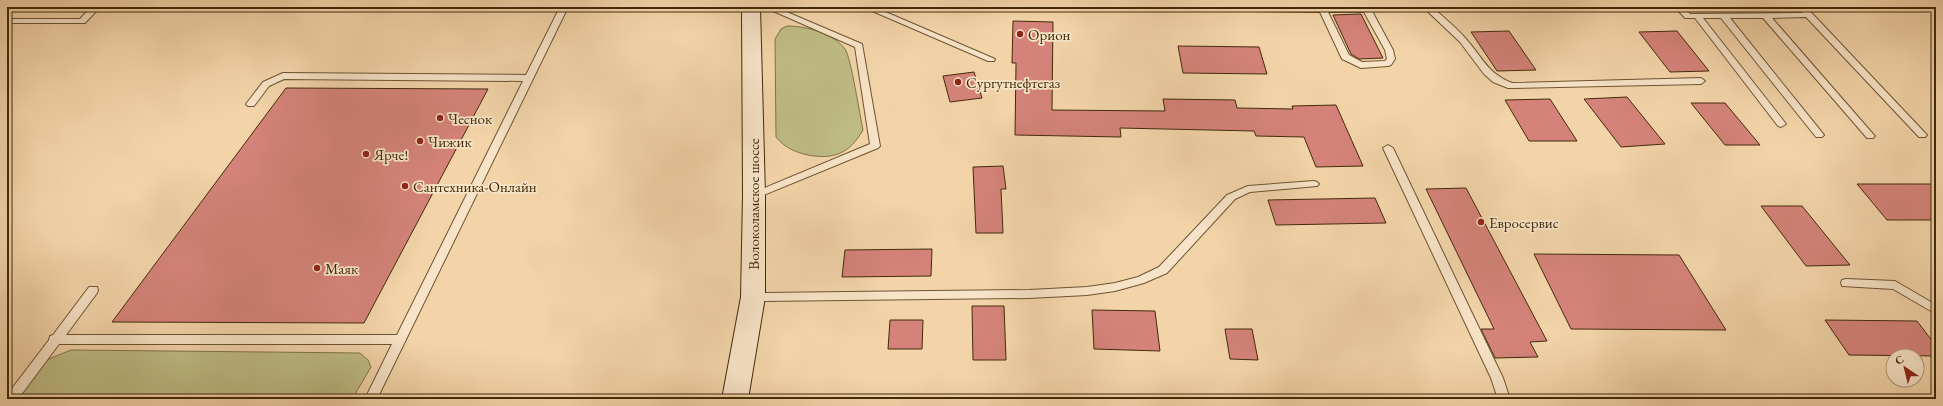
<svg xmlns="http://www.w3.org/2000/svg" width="1943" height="406" viewBox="0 0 1943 406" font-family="'EB Garamond',serif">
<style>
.green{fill:#bfbc85;stroke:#807348}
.building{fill:#d5837a;stroke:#412a0a}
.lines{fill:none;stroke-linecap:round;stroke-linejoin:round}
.service-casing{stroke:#6e5432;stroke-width:2}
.secondary-casing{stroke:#412a0a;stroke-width:2}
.service{fill:#f7e3c7;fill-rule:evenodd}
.secondary{fill:#f7e3c7;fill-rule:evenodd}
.poi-dot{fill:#8f2418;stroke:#f7e3c7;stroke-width:1.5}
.labels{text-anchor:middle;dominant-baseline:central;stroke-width:3.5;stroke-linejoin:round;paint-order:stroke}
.poi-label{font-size:15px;fill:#412a0a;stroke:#f7e3c7;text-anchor:start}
.street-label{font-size:15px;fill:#412a0a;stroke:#f7e3c7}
</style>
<rect width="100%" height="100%" fill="#f3d4a9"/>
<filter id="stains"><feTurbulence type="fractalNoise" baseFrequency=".005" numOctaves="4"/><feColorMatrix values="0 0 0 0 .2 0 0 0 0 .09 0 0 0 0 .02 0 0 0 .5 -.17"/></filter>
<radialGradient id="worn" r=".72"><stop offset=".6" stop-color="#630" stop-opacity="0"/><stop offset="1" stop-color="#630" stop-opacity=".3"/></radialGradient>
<g class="green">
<path d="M 787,26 C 806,26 833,33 845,49 C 851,57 860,117 863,130 C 850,153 834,160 808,155 C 795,152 785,148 776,137 L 775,39 L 781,29 Z"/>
<polygon points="71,350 360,353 368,360 371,367 354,396 346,399 26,399 22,396 22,391 44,361"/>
</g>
<g class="building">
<polygon points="1361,14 1383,58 1359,59 1351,54 1333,15"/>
<polygon points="1013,21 1053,22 1052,110 1165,111 1163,99 1235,100 1237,108 1293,109 1292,106 1336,105 1363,166 1316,167 1304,137 1256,136 1254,131 1120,128 1121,137 1015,135 1016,63 1012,63"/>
<polygon points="1509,31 1536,70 1497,71 1471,32"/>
<polygon points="1677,31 1709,71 1670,72 1639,32"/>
<polygon points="1178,46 1259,47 1267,74 1183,73"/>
<polygon points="974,72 982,98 950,102 943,76"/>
<polygon points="286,88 488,89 364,323 112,322"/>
<polygon points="1627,97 1665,144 1621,147 1584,99"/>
<polygon points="1550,99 1577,141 1529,141 1505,100"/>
<polygon points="1691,103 1725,103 1760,145 1725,145"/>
<polygon points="1003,166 1006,189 1001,189 1003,233 976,233 973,167"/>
<polygon points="1857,184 1936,184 1936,220 1887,220"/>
<polygon points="1466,188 1547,341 1530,342 1538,357 1495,358 1481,329 1494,329 1426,189"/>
<polygon points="1375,198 1386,223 1276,225 1268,200"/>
<polygon points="1761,206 1802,206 1850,265 1806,266"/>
<polygon points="932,249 931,276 842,277 845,250"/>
<polygon points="1534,254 1679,255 1726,330 1571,329"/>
<polygon points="972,306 1004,306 1006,360 973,360"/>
<polygon points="1092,310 1155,311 1160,351 1094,349"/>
<polygon points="890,320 923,320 922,349 888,349"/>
<polygon points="1825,320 1917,321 1936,346 1936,356 1849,355"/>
<polygon points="1225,329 1252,329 1258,360 1230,359"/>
</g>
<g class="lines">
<defs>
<g id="service">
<polygon points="91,7 100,7 85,23 7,23 7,19 80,19"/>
<polygon points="560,7 568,7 377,399 365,399 392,344 59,344 18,399 7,399 7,395 49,340 50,336 53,335 89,287 97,287 98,290 97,293 66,335 397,335 523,81 284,79 269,86 254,106 248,106 246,104 263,82 283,73 526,75"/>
<polygon points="764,7 775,7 862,44 880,146 878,148 754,199 750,198 749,196 750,194 870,144 855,47"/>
<polygon points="863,7 874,7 995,59 994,61 988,61"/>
<path d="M 1134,7 L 1386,7 L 1385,9 L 1372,11 L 1393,50 L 1395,59 L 1391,65 L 1388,66 L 1361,68 L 1342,59 L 1320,12 L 1138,9 ZM 1328,12 L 1364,12 L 1385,50 L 1387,59 L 1385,61 L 1362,62 L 1349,55 Z"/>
<path d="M 1423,7 L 1432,7 C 1443,17 1456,27 1466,39 C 1483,58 1487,73 1512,83 L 1701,78 L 1705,81 L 1701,84 L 1508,88 L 1493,82 L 1484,74 L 1460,42 Z"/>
<polygon points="1675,7 1684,7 1690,14 1802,13 1797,7 1806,7 1927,135 1925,137 1919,137 1806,17 1772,18 1873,134 1875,136 1873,138 1867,138 1763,18 1730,18 1824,135 1822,137 1816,137 1721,18 1703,18 1786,124 1781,127 1778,126 1695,18 1685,18"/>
<polygon points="1388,145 1393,148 1503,378 1510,399 1498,399 1491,378 1383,148"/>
<polygon points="1314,181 1317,182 1319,184 1317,186 1250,192 1235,199 1167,273 1144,283 1115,291 1087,295 1029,298 753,301 749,300 748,297 749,294 753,293 1029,290 1087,287 1115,283 1138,277 1159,267 1227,195 1248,186"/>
<polygon points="1846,279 1895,281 1936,305 1936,314 1893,289 1842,286 1841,283 1842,280"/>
</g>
<polygon id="secondary" points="742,7 760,7 765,196 765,297 748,399 722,399 741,297 743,196"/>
</defs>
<use href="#service" class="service-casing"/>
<use href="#secondary" class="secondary-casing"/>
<use href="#service" class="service"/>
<use href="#secondary" class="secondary"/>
</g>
<g class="poi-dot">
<circle cx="1020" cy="34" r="4"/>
<circle cx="958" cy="82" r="4"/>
<circle cx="440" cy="118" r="4"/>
<circle cx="420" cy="141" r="4"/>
<circle cx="366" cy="154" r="4"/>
<circle cx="405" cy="186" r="4"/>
<circle cx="1481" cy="222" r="4"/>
<circle cx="317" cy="268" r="4"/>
</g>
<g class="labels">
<g class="poi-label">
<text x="1028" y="34">Орион</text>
<text x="966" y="82">Сургутнефтегаз</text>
<text x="448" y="118">Чеснок</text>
<text x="428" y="141">Чижик</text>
<text x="374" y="154">Ярче!</text>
<text x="413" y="186">Сантехника-Онлайн</text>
<text x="1489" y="222">Евросервис</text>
<text x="325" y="268">Маяк</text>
</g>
<g class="street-label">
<text transform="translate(753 204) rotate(-90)">Волоколамское шоссе</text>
</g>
</g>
<rect width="1943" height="406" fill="none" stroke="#f3d4a9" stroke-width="24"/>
<rect x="8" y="8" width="1927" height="390" fill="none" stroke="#412a0a" stroke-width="2"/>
<rect x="12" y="12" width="1919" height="382" fill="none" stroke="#412a0a"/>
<g transform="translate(1905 368) rotate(325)"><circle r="19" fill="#f7e3c7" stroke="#ae997b"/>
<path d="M0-3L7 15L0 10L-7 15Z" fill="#8f2418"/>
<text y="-6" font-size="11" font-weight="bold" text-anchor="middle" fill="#412a0a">С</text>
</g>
<rect width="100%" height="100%" filter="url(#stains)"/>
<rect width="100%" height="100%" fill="url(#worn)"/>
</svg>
